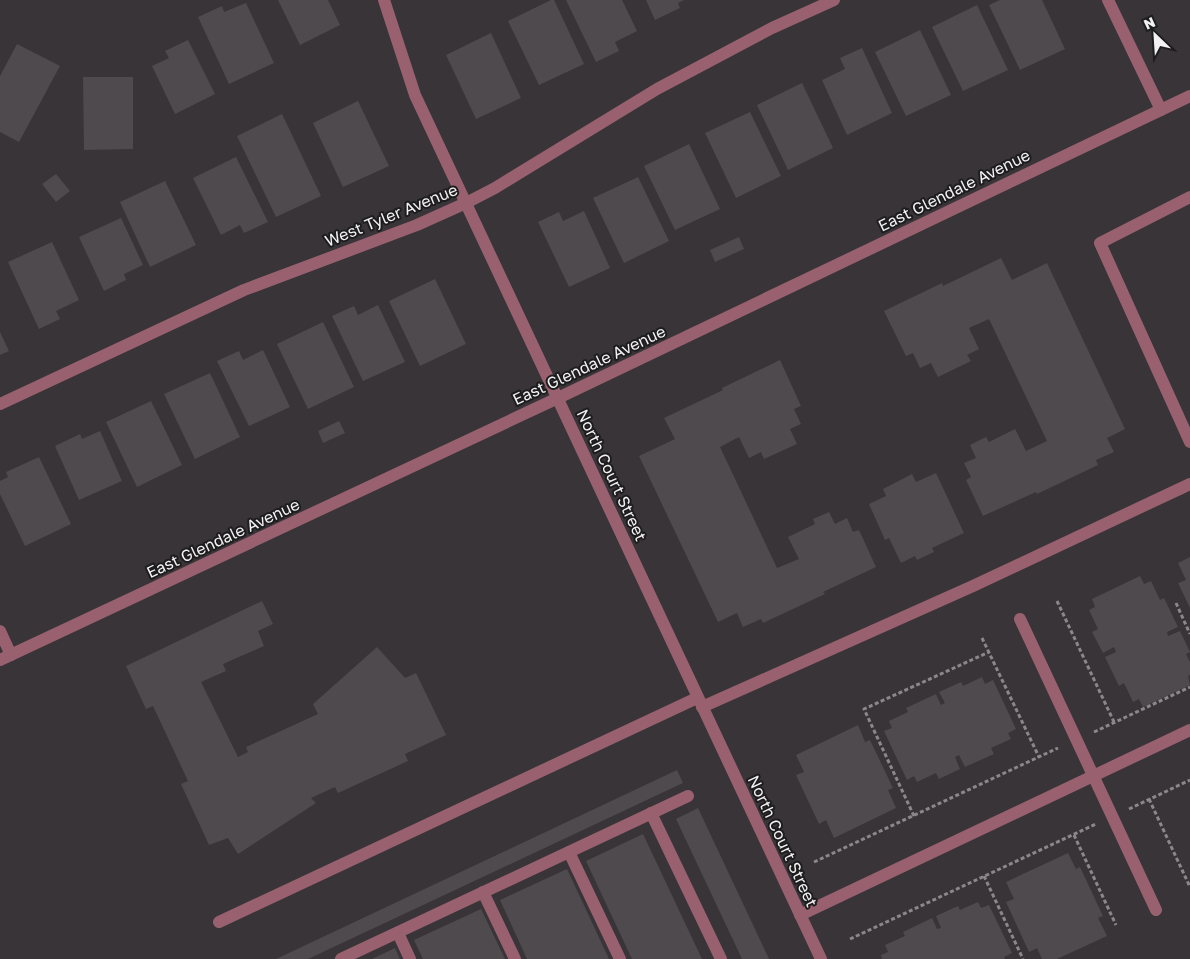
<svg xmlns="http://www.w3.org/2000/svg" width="1190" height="959" viewBox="0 0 1190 959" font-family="'Golos Text',sans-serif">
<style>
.building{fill:#4e4a4d}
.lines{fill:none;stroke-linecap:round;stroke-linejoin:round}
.path{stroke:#8b888b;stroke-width:3;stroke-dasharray:4 2.5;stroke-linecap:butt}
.minor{stroke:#99616f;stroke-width:12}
.labels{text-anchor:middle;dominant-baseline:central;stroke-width:4;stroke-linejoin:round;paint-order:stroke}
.street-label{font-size:16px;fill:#f3f1f3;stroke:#1e1d1e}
</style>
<rect width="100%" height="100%" fill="#383438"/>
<g class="building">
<polygon points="278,0 328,0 340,25 300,45"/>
<polygon points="551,0 554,0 584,64 539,85 508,21"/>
<polygon points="566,0 622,0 637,31 615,42 619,51 596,62"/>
<polygon points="646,0 684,0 678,3 680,8 655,20"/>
<polygon points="1000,0 1042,0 1065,49 1020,70 989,5"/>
<polygon points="246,3 274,63 229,84 198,17 222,6 224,12"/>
<polygon points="977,5 1008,70 963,91 932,27"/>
<polygon points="920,30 951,95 906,116 875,52"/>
<polygon points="491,33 521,98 476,119 446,55"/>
<polygon points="188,40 215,94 175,114 152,66 169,58 165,51"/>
<polygon points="17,44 60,66 19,142 0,132 0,76"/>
<polygon points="862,48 892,113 847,135 822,80 845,69 840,58"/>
<polygon points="83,77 133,77 133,149 84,150"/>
<polygon points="802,83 833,148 788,170 757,105"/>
<polygon points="358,101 389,166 343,187 313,123"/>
<polygon points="750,112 781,176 736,198 705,133"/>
<polygon points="282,114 321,196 276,217 237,136"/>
<polygon points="689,144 720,209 675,230 644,166"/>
<polygon points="236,157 268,222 244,233 240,225 221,235 193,178"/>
<polygon points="56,174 70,191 56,202 42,184"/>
<polygon points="638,177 669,241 624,263 593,198"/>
<polygon points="165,181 196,245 150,267 120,202"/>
<polygon points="584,211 610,268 569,287 538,222 559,212 563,221"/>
<polygon points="121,218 143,265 124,274 126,280 104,291 79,237"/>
<polygon points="739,237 744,249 715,262 710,250"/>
<polygon points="52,242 79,300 56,311 60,319 39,329 8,262"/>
<polygon points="1001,258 1012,280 1047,263 1125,429 1107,438 1114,452 1096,460 1098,465 1037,494 1036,492 983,516 966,480 971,477 964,463 976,458 970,445 986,437 989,442 1015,429 1026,451 1047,441 989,319 969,328 979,349 967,355 971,361 938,377 931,363 920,368 913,353 906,356 884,311 942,283 943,286"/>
<polygon points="435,279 466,344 420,366 389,301"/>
<polygon points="378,305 405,362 363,381 332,316 354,306 358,315"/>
<polygon points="323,322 354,387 308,409 277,344"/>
<polygon points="0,332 9,351 0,355"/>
<polygon points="263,350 290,407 249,426 217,361 239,351 243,360"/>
<polygon points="780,360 801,406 794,409 801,424 790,429 797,444 764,459 761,452 749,458 739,437 720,447 777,568 799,559 788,537 815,524 813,519 829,512 835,524 847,518 853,532 859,530 876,567 823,592 825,594 763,623 761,619 743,627 737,613 718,622 639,456 675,439 664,418 723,390 722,388"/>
<polygon points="210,373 240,437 195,459 164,394"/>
<polygon points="151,401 182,465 137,487 106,422"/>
<polygon points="339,421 345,433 323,443 318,431"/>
<polygon points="100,431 122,481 79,500 55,446 80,434 82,439"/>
<polygon points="39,457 71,524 25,546 0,494 0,481 8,477 6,472"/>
<polygon points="936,473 964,533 932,548 934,552 917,560 915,556 901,563 889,538 885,540 869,504 886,496 883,489 912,474 916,482"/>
<polygon points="1190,557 1190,608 1178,583 1186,580 1178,563"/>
<polygon points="1140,576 1144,584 1151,581 1160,600 1164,598 1178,627 1167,632 1168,636 1180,631 1190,652 1186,654 1190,662 1190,675 1188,676 1190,685 1143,707 1139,699 1133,702 1124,683 1119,686 1105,657 1116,652 1114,647 1103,653 1092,632 1098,629 1089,610 1095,607 1092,599"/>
<polygon points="262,601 273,624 258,631 264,646 223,664 226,671 201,682 238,757 248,752 246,747 318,714 313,704 377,647 405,678 416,673 446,735 405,754 408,761 338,793 335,787 311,798 316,803 238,854 228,838 209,845 181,784 188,781 153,706 146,709 126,666"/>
<polygon points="982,677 985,684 993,680 1016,729 1008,733 1011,739 991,748 994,754 965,767 959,755 955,757 960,769 939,779 936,773 917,782 914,776 907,780 884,731 892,728 889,721 908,712 906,708 936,694 941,705 945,703 939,692 961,682 963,686"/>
<polygon points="858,725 865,742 870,740 893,788 888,790 896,808 834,838 826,820 819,824 796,775 804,772 796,755"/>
<polygon points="677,770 683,783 308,959 276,959"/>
<polygon points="698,808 769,959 742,959 676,819"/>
<polygon points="643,834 702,959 632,959 586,861"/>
<polygon points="1068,853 1076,869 1080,867 1103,916 1098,918 1107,936 1057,959 1042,959 1037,948 1029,952 1006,902 1014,899 1006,882"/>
<polygon points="567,869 609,959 527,959 500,900"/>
<polygon points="978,902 981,908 989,905 1012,953 1004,957 1005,959 882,959 881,955 888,952 885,945 905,936 903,932 932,918 937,929 941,928 936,916 958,906 960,910"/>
<polygon points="481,909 505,959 423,959 414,940"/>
<polygon points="395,948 400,959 372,959"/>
</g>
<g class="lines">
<g class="path">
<polyline points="1057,601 1114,722"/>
<polyline points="1176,603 1190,634"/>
<polyline points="982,638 1039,757"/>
<polyline points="1094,732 1190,687"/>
<polyline points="1149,799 1190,887"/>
<polyline points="1129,809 1190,780"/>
<polyline points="914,816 864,709 989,652"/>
<polyline points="1074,835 1116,925"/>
<polyline points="814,862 1058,748"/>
<polyline points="984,876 1023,959"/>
<polyline points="850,939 1096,824"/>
</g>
<g class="minor">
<polyline points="384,0 415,95 821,959"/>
<polyline points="1108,0 1161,110"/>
<polyline points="1190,197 1100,243 1190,442"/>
<polyline points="0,404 244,290 417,225 466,203 495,188 657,89 772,28 834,0"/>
<polyline points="1020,619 1156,910"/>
<polyline points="0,631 11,655"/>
<polyline points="0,660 558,398 1190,96"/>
<polyline points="702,707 973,586 1190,484"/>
<polyline points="651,813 721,959"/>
<polyline points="569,852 620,959"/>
<polyline points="483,892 515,959"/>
<polyline points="800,915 1190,730"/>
<polyline points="219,922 697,698"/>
<polyline points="398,933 410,959"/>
<polyline points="341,959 688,796"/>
</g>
</g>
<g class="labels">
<g class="street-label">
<text transform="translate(954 190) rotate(-26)">East Glendale Avenue</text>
<text transform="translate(391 215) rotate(-22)">West Tyler Avenue</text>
<text transform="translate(589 365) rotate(-25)">East Glendale Avenue</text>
<text transform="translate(612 475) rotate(65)">North Court Street</text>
<text transform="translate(223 538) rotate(-25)">East Glendale Avenue</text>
<text transform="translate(783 841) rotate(65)">North Court Street</text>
</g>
</g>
<g transform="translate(1155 35) rotate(335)" stroke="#1e1d1e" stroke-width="4" paint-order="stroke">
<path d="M0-4L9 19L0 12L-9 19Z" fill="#f3f1f3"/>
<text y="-8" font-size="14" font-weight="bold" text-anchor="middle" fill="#f3f1f3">N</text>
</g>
</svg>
